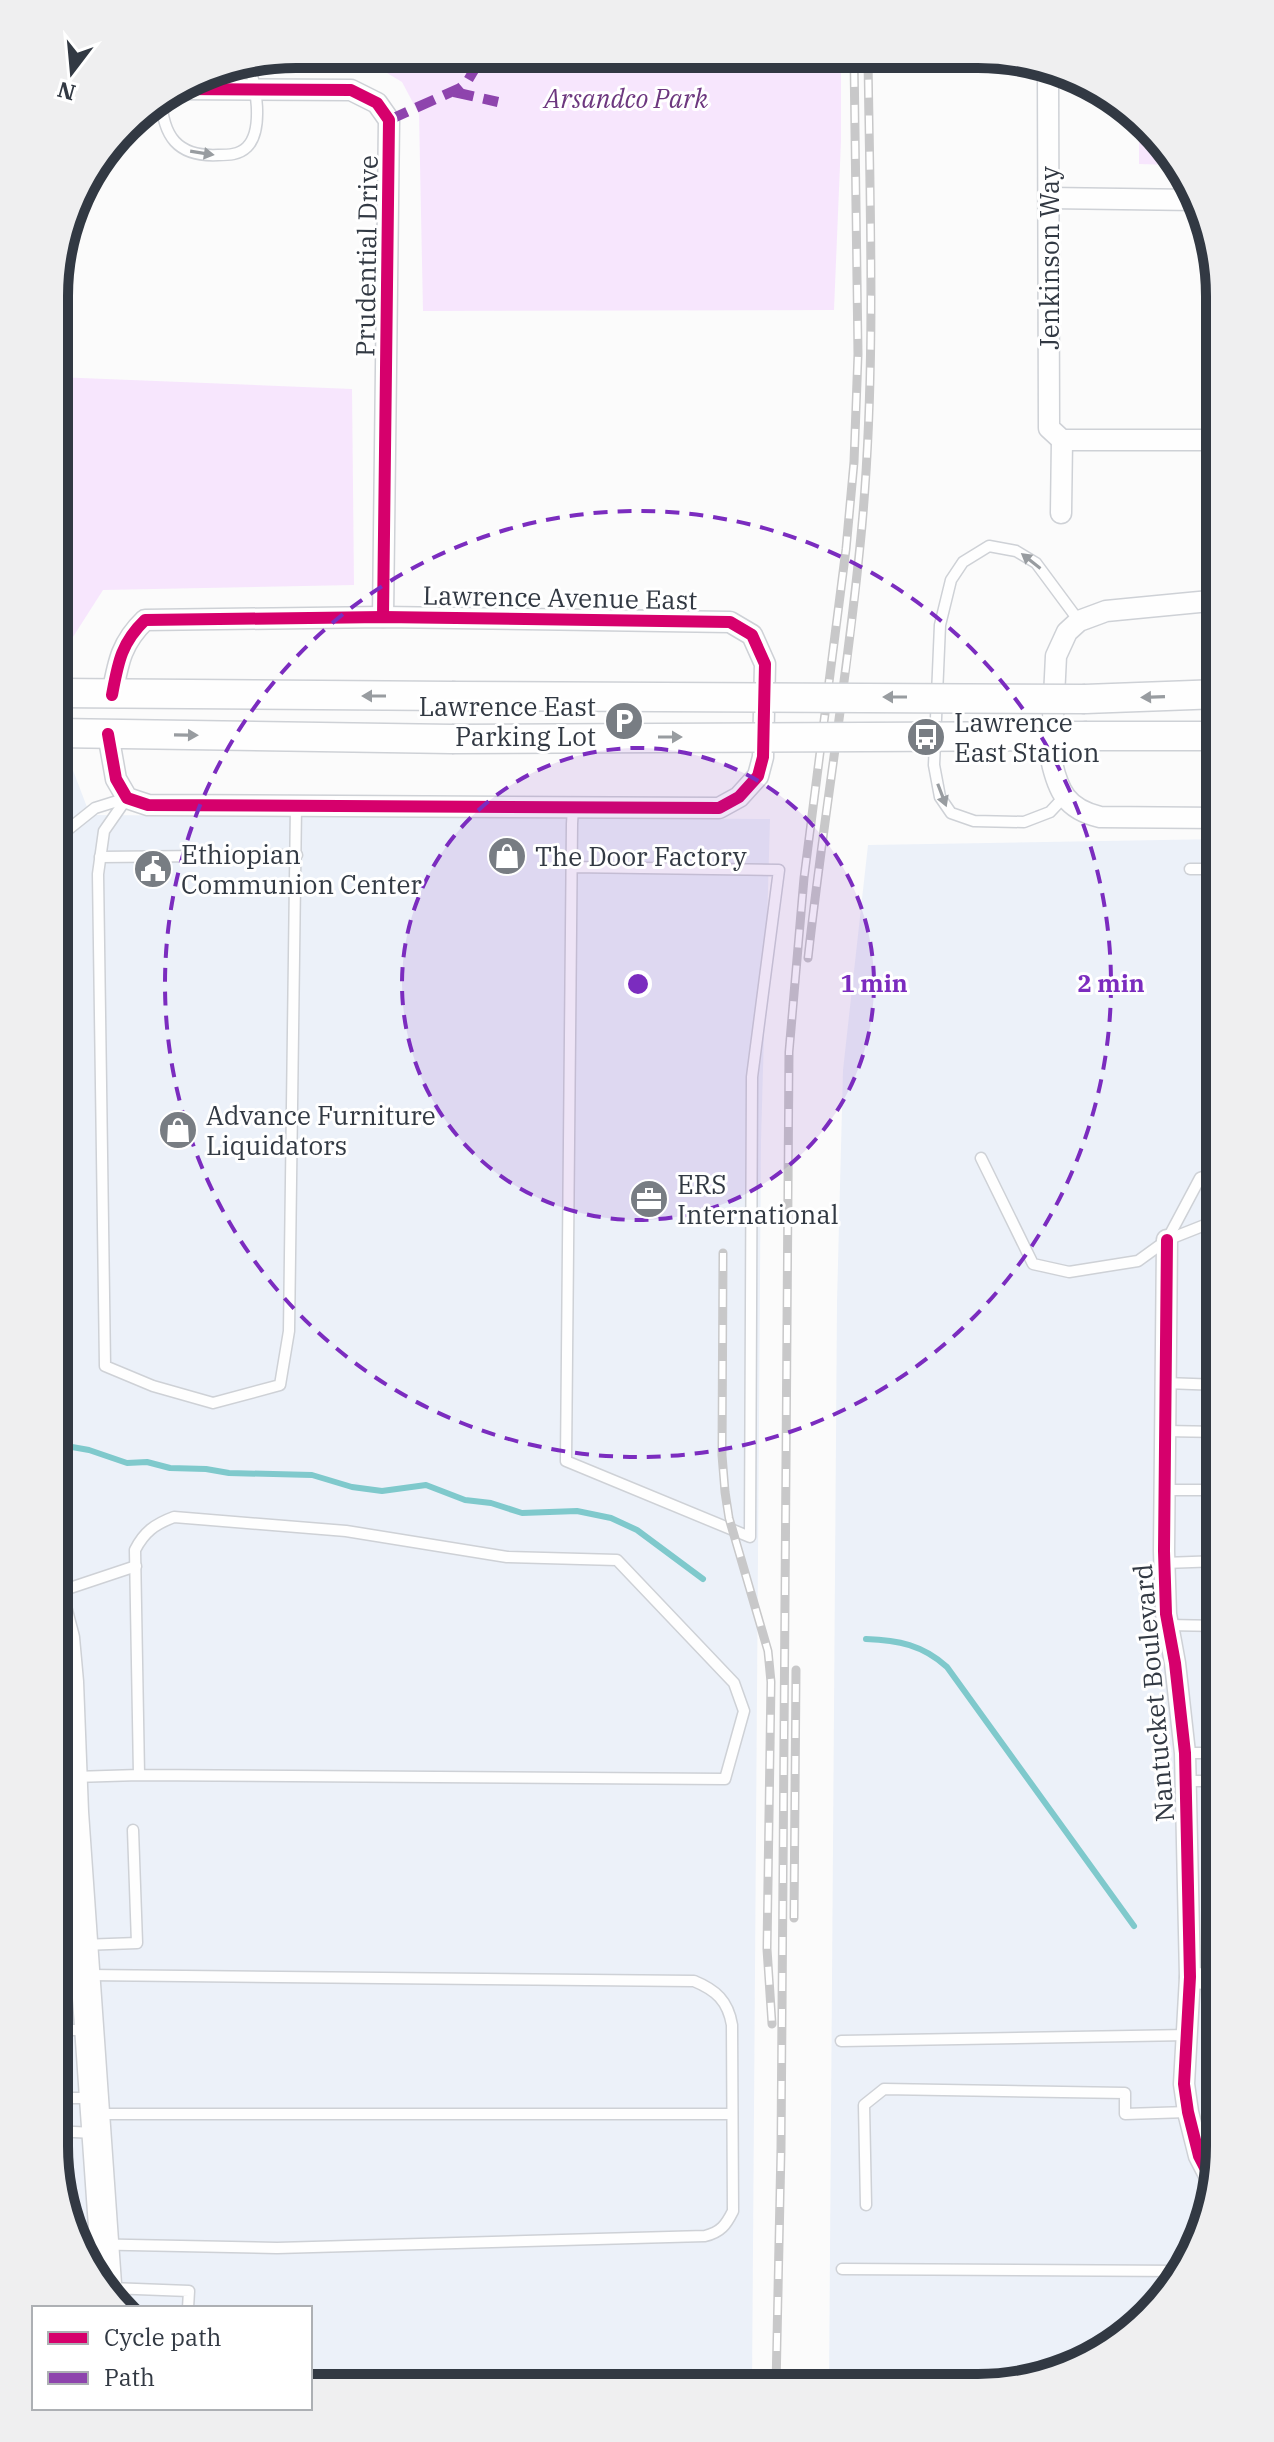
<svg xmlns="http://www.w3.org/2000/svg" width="1274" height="2442" viewBox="0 0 1274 2442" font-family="'IBM Plex Serif',serif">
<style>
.built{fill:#ecf1f9}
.green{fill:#f7e6fd}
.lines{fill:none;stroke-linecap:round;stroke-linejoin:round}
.stream{stroke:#7fc9cc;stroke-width:6}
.lane-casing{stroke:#ced1d6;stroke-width:13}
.street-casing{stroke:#ced1d6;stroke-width:23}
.secondary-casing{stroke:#ced1d6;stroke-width:31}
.lane{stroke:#fefefe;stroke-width:10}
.street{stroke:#fefefe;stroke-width:20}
.secondary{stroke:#fefefe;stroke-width:28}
.rail-casing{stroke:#c8c8c9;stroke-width:9}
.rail{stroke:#fff;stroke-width:6;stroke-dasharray:18;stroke-linecap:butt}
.secondary-bridge-casing{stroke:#ced1d6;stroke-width:31;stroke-linecap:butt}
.secondary-bridge{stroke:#fefefe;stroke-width:28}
.quiet{stroke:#8e44ad;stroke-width:10;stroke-dasharray:20 10;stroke-linecap:butt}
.cycleway-casing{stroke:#fff;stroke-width:17}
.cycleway{stroke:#d6006c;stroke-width:12}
.oneway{fill:#989ca0}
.ring{fill:none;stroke:#7b2cbf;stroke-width:4;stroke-dasharray:14 10}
.labels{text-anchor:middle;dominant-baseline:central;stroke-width:6;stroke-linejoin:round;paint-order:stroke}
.park-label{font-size:26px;font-style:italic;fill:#6d377f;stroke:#fff}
.street-label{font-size:26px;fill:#323943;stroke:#fff}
.poi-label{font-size:26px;fill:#323943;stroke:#fff;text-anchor:start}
.rim{fill:none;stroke:#323943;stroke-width:10}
.centre{fill:#7b2cbf;stroke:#fff;stroke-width:4}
.ring-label{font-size:24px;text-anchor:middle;font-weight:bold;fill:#7b2cbf;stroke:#fff;stroke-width:6;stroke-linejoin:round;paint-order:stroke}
</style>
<rect width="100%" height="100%" fill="#fbfbfb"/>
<g class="built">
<polygon points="56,744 63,744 90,815 770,819 761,1141 752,2387 310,2386 310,2308 123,2308 67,2224 54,2146"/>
<polygon points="1220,839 1219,2163 1202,2238 1170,2294 1113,2347 1056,2375 978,2388 829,2388 837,1302 843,1070 868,845"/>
</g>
<g class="green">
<polygon points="341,54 841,57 841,141 834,310 423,311 419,114 402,82 372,64 341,59"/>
<polygon points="1139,116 1172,165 1139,164"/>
<polygon points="56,377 352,389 354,585 103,590 64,651 56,651"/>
</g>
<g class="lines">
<g class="stream">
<polyline points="55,1444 89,1450 127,1463 147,1462 170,1468 206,1469 229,1473 312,1475 352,1487 382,1491 426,1485 465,1500 491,1503 522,1513 577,1511 611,1518 637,1530 703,1579"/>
<path d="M 866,1639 C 898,1640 923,1645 947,1667 L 1134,1926"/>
</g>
<defs>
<g id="lane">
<path d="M 161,98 C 163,136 177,157 218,155 C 228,155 239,155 247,147 C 264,130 256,83 248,64"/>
<polyline points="1064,797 1050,812 1024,822 974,821 951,813 940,797 934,765 940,625 951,580 963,562 989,546 1016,551 1036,563 1079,621"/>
<polyline points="127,798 104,831 98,874 105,1366 153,1386 213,1403 280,1385 289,1331 296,806"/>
<polyline points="55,840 95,808 127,798"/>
<polyline points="100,857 297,855"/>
<polyline points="572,867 779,870 752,1077 750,1537 566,1461 572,824 573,807"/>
<polyline points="1190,869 1220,869"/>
<polyline points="981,1158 1033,1264 1069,1272 1138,1261 1167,1240 1220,1219"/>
<polyline points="1167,1240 1200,1178 1220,1171"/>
<polyline points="1165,1383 1220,1385"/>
<polyline points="1165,1431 1220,1432"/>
<polyline points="1164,1490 1220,1490"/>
<polyline points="1164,1563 1220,1561"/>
<polyline points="55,1593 136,1566"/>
<polyline points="1168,1625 1220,1626"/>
<polyline points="1185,1753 1220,1753"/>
<path d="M 74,1777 L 139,1775 L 725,1779 L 744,1711 L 734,1683 L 617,1560 L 507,1557 L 346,1531 L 174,1517 C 155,1524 144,1532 135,1550 L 139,1775"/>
<polyline points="1185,1781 1220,1781"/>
<polyline points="54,1874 76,1874"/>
<polyline points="54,1946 137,1943 133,1830"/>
<polyline points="54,1966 84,1964"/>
<polyline points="54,2030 88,2030"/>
<polyline points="841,2041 1188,2035"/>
<polyline points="54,2098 93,2098"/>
<polyline points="97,2114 732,2114"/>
<polyline points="54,2131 94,2133"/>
<polyline points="866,2205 864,2105 884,2089 1125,2093 1125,2114 1188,2112"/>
<path d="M 80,2244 L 277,2248 L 705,2236 C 721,2232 726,2225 733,2211 L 732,2025 C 728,2001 716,1990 694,1981 L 87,1975"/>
<polyline points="842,2269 1183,2271"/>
<polyline points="110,2288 189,2291 188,2308"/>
<polyline points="841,2384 1008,2383"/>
</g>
<g id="street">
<polyline points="1048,70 1049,428 1062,440 1220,440"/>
<polyline points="177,89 351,90 377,103 389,120 383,617"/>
<polyline points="1049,198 1195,200"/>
<polyline points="1061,513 1062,440"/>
<path d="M 108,734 L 116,779 L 127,798 L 148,805 L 719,808 L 739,797 L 758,776 L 763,757 L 765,664 L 752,635 L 730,622 L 383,617 L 145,620 C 121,643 118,663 112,695"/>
<path d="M 1220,818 L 1100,817 C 1066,809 1058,791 1051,759 L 1056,656 L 1067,632 L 1079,621 L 1106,611 L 1220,600"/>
<polyline points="1167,1240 1164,1551 1166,1614 1175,1663 1185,1753 1190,1977 1184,2084 1188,2112 1199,2156 1214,2185"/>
<polyline points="1190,1977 1219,1981"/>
</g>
<g id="secondary">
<polyline points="56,693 452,696"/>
<polyline points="1085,699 1220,694"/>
<polyline points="56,733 452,739"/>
<polyline points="1087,736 1220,736"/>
<polyline points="55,1600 65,1638 69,1682 74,1812 107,2284"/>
</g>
</defs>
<use href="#lane" class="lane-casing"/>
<use href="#street" class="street-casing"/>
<use href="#secondary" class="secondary-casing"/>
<use href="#lane" class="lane"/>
<use href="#street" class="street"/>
<use href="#secondary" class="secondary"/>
<defs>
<g id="rail">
<path d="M 808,958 C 824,813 849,669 862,525 C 876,370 870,213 868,58"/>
<polyline points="723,1253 722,1455 725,1492 729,1518 768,1651 771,1682 767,1949 772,2024"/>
<polyline points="794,1918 796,1670"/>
<polyline points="776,2387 781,2148 789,1052 804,878 846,549 854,462 858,354 854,57"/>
</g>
</defs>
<use href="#rail" class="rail-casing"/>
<use href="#rail" class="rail"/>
<defs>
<g id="secondary-bridge">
<polyline points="452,696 1085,699"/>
<polyline points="452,739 1087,736"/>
</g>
</defs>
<use href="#secondary-bridge" class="secondary-bridge-casing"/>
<use href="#secondary-bridge" class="secondary-bridge"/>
<g class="quiet">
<polyline points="454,92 498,102"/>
<polyline points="389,120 460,88 467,82 483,55"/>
</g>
<defs>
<g id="cycleway">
<polyline points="177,89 351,90 377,103 389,120 383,617"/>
<path d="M 108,734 L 116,779 L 127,798 L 148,805 L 719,808 L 739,797 L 758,776 L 763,757 L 765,664 L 752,635 L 730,622 L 383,617 L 145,620 C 121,643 118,663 112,695"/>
<polyline points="1167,1240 1164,1551 1166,1614 1175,1663 1185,1753 1190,1977 1184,2084 1188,2112 1199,2156 1214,2185"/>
</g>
</defs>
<use href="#cycleway" class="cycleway-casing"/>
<use href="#cycleway" class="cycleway"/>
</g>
<defs><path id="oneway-solid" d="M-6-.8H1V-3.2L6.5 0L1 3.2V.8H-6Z" transform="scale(2)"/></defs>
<g class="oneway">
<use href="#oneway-solid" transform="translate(202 153) rotate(9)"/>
<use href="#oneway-solid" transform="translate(1031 561) rotate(-142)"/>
<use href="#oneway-solid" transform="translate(374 696) rotate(-180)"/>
<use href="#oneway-solid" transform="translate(895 697) rotate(-180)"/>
<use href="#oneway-solid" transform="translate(1153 697) rotate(178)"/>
<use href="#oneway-solid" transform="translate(186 735) rotate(1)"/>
<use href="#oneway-solid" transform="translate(670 737)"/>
<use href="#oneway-solid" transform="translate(942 795) rotate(69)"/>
</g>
<circle cx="638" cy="984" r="236" fill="#7b2cbf" fill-opacity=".12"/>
<g class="ring">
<circle cx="638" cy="984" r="236"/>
<circle cx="638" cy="984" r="473"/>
</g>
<defs>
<symbol id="parking-disc" viewBox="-11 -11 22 22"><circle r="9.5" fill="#787d83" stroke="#fff"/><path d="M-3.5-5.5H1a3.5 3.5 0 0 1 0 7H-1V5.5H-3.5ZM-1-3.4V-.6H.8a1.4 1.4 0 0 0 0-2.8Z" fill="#fff"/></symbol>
<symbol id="bus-disc" viewBox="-11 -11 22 22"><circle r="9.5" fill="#787d83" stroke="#fff"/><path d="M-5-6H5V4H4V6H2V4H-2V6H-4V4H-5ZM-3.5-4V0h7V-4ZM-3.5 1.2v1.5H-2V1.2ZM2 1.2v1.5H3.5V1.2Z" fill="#fff"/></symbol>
<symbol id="shop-disc" viewBox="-11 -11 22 22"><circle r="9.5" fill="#787d83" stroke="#fff"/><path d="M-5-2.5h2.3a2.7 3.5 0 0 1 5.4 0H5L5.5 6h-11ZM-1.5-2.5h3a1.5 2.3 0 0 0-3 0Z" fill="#fff"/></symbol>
<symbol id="civic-disc" viewBox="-11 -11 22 22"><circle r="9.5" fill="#787d83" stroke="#fff"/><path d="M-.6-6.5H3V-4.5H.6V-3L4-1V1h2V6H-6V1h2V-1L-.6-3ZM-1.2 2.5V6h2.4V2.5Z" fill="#fff"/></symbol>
<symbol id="office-disc" viewBox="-11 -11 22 22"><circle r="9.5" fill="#787d83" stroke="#fff"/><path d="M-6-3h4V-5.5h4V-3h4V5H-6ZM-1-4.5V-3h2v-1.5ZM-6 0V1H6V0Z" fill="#fff"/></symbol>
</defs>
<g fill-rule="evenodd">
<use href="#parking-disc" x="602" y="699" width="44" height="44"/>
<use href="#bus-disc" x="904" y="715" width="44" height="44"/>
<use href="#shop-disc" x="485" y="834" width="44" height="44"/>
<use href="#civic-disc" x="131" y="847" width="44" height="44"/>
<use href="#shop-disc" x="156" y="1108" width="44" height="44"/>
<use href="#office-disc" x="627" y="1177" width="44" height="44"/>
</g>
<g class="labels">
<g class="park-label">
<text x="626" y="98">Arsandco Park</text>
</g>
<g class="street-label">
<text transform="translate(366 256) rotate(-89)">Prudential Drive</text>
<text transform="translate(1049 258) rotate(-90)">Jenkinson Way</text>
<text transform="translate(560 597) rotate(1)">Lawrence Avenue East</text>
<text transform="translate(1153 1693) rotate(-95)">Nantucket Boulevard</text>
</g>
<g class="poi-label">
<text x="596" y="706" text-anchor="end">Lawrence East<tspan x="596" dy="30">Parking Lot</tspan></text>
<text x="954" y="722">Lawrence<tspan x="954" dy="30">East Station</tspan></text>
<text x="181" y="854">Ethiopian<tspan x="181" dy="30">Communion Center</tspan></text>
<text x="535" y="856">The Door Factory</text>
<text x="206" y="1115">Advance Furniture<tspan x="206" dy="30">Liquidators</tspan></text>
<text x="677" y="1184">ERS<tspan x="677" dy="30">International</tspan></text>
</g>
</g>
<path d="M0 0H1274V2442H0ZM296 68H978A228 228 0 0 1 1206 296V2146A228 228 0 0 1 978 2374H296A228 228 0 0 1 68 2146V296A228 228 0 0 1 296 68Z" fill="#efeff0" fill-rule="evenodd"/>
<path class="rim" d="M296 68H978A228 228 0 0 1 1206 296V2146A228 228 0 0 1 978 2374H296A228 228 0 0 1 68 2146V296A228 228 0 0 1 296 68Z"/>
<circle cx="638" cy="984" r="12" class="centre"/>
<g class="ring-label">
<text x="874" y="992">1 min</text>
<text x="1111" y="992">2 min</text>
</g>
<rect x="32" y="2306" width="280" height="104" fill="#ffffff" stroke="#adb0b4" stroke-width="2"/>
<rect x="48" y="2332" width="40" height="12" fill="#d6006c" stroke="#adb0b4" stroke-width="2"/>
<text x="104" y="2346" font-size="24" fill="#323943">Cycle path</text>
<rect x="48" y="2372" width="40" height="12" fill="#8e44ad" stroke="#adb0b4" stroke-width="2"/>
<text x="104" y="2386" font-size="24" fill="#323943">Path</text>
<g transform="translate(72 72) rotate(196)" stroke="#ffffff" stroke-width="6" paint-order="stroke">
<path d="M0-6L14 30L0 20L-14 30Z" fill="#323943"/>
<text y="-12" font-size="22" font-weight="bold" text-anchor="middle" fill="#323943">N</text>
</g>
</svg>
